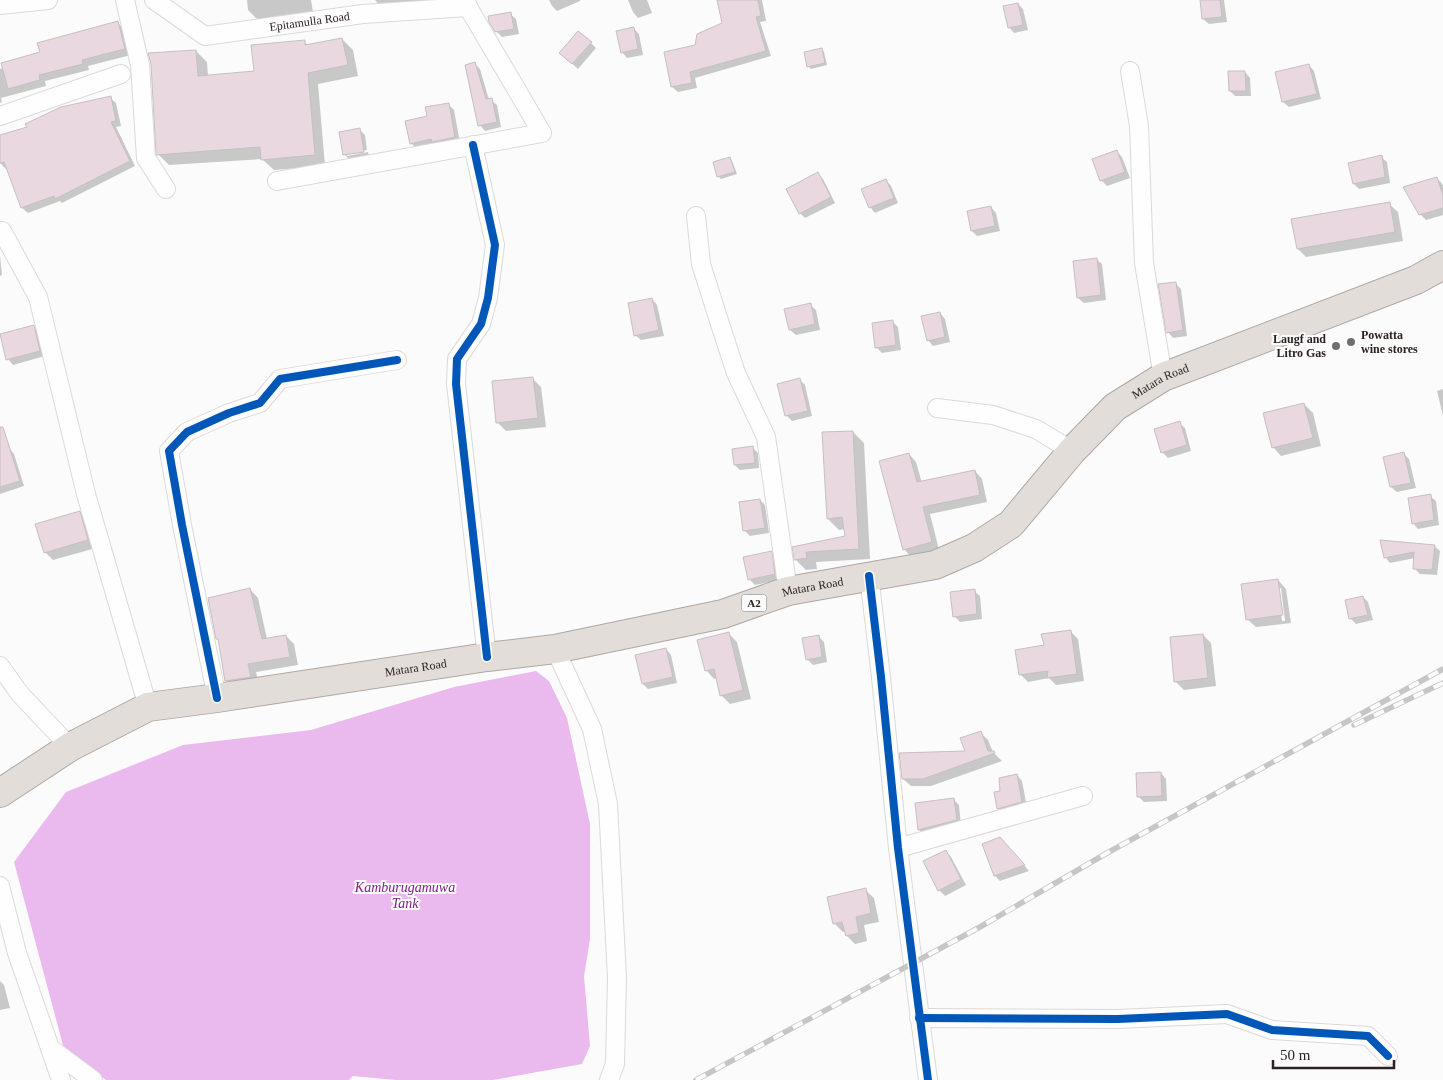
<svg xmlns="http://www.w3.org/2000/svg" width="1443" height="1080" viewBox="0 0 1443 1080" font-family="'Times New Roman',serif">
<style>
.water{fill:#eab9ee}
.shadow{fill:#0003;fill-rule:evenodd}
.building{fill:#ead8e0;stroke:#c5c0c2}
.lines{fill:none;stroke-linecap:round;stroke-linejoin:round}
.minor-casing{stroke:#ded8d8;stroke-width:20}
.trunk-casing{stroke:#b0a7a3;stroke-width:30}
.minor{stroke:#fefefe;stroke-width:18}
.trunk{stroke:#e3ddd9;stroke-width:28}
.rail-casing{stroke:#c7c5c5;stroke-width:5.5}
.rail{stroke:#fbfbfb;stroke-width:4;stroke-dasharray:11;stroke-linecap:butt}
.cycleway-casing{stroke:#fbfbfb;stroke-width:11}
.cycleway{stroke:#0057b8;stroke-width:8}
.poi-dot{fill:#746d6d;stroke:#fbfbfb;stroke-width:2}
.labels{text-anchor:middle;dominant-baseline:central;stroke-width:4;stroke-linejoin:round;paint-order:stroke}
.shield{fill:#fbfbfb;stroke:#696262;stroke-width:1}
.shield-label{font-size:11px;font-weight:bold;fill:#2b2120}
.street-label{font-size:12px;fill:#2b2120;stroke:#fbfbfb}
.poi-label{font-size:12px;font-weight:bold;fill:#2b2120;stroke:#fbfbfb;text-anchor:start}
.water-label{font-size:14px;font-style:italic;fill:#78267e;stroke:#fbfbfb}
</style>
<rect width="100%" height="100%" fill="#fbfbfb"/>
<polygon class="water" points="536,671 549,681 567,718 590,824 590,939 584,976 590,1046 582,1064 493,1080 396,1080 353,1076 349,1080 106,1080 64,1049 14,862 66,792 183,745 311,730 454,687"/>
<g class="shadow">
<polygon points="247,0 311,0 313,12 259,21 248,10"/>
<polygon points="375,0 439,0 440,3 381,7"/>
<polygon points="549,0 580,0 580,1 557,11 552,6"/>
<polygon points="628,0 647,0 652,13 638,18 633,12"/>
<polygon points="719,0 762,0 766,21 760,22 771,56 695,78 697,88 678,92 672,87 696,46 723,23"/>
<polygon points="1201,0 1224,0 1227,22 1209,24 1203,19"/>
<polygon points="1018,4 1023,9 1028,30 1014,33 1009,27"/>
<polygon points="510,14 516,19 519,34 502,37 496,31"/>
<polygon points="118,23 124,29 131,55 88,66 89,70 45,81 46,86 1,98 2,102 0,103 0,69"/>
<polygon points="633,28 639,34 643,55 627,58 622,52"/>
<polygon points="342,39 353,50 358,76 318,84 325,166 274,170 262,159 169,165 158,154 196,51 207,62 208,76 255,72 304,42 308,45"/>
<polygon points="591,43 596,48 578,69 566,58"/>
<polygon points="822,49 824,52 827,65 811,69 808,66"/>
<polygon points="475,64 480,69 489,100 491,100 497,105 501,127 485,131 480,125"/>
<polygon points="1309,65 1314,71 1321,99 1289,107 1283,102"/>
<polygon points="1245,72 1250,78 1251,96 1235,96 1230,91"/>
<polygon points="110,98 116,103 121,126 116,127 135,166 62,203 60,201 28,213 22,208 8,168 6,169 0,163 0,137"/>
<polygon points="448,104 454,110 460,143 417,149 411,143"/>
<polygon points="359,129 365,135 367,150 347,153 347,156 368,152 369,157 350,160 345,155"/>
<polygon points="1117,152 1122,157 1130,178 1107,186 1102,181 1094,159"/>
<polygon points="1381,157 1387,162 1390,183 1359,189 1354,184 1349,164"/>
<polygon points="730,158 732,161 737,174 721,179 718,176"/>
<polygon points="817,174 823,179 835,203 805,218 800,213"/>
<polygon points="1437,178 1443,185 1443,215 1426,220 1420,214"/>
<polygon points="886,180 891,186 898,203 875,213 870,207"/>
<polygon points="1389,204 1398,212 1403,241 1306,257 1298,249"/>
<polygon points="991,207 996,213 1000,231 977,236 972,231"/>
<polygon points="0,256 2,275 0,276"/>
<polygon points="1096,259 1102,264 1106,300 1084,303 1078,298"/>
<polygon points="1175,283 1181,289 1187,336 1173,338 1168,332"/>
<polygon points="652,299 657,305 664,336 641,340 635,335"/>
<polygon points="810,305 816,310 820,330 796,335 790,330"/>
<polygon points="940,313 945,319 950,342 933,346 928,340"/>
<polygon points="892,321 898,327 901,350 882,353 877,348"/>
<polygon points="34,327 39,332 45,356 13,365 8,359"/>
<polygon points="532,378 541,387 546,427 506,431 498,423 493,383"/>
<polygon points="799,379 805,385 812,416 792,421 786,415"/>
<polygon points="1443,389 1443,416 1437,391"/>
<polygon points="1304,404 1313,413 1321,446 1281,456 1273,447"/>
<polygon points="1179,423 1185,428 1191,451 1168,458 1162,452"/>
<polygon points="853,432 864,443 870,559 816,562 817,569 806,570 795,559 794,548 847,537 845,529 839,530 828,519"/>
<polygon points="9,448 14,454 24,486 0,494 0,451"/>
<polygon points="753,448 758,453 759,468 740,470 735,465"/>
<polygon points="1403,453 1409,459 1416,488 1397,492 1391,487"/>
<polygon points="909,454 916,462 922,483 975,471 982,479 987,502 930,514 939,550 911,557 904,549"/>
<polygon points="1430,496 1436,501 1439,525 1418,529 1413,523"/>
<polygon points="760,500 765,505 769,533 750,536 745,531"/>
<polygon points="79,512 88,521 96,548 53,560 45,552"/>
<polygon points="1434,546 1440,551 1437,575 1420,574 1414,568 1415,558 1390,563 1385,557"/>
<polygon points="771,552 777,558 779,580 755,585 749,579"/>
<path d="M 1278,580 L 1286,589 L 1291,623 L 1256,627 L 1247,619 ZM 1278,588 L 1281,588 L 1285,621 L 1282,621 Z"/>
<polygon points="250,589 258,598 267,639 286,636 294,644 298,665 256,672 259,685 235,689 227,680 220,642 217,639"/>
<polygon points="974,591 980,596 982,619 960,622 954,616"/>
<polygon points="1363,597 1368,602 1373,620 1356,624 1350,618"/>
<polygon points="1070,631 1078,639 1084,681 1056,685 1049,678 1028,682 1020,674 1046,646"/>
<polygon points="729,634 737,642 751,699 730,704 721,695 717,678 714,679 706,670"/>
<polygon points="1203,635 1211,643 1216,686 1184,690 1175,681"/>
<polygon points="818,636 824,642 827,662 813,665 807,659"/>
<polygon points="666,649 671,655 677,683 648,689 643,684"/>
<polygon points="980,732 988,740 993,752 1002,761 931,786 911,786 903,779 967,753"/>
<polygon points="1161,773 1166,779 1167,801 1144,802 1138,796"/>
<polygon points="1017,775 1022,781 1027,807 1004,814 998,808 1002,792"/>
<polygon points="953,799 959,805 961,826 925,835 919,830 916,804"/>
<polygon points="1006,844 1029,871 1000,881 995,876"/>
<polygon points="946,851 951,857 966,885 945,896 939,890"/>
<polygon points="865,890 874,898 879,922 864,925 867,941 855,944 847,936 846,931 843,932 834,923"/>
<polygon points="0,981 4,985 10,1008 0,1010"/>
</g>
<g class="building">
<polygon points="717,0 758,0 761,16 756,17 766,51 690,72 692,83 671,87 664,52 695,45 697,34 722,23"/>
<polygon points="1200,0 1220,0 1222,17 1202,19"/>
<polygon points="1018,3 1023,25 1008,28 1003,6"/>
<polygon points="511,12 514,29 495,32 489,22 488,16"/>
<polygon points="118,21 125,49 82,60 83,64 39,75 40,80 8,89 1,63 40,52 37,43"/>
<polygon points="634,27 638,49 621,53 616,31"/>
<polygon points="578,31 592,42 572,64 559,53"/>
<polygon points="342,38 348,65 308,73 315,155 261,160 260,147 156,155 151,64 148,53 196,50 198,76 254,71 251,45 305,40 305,45"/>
<polygon points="822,48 825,63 807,67 804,52"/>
<polygon points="475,62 486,99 492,98 497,122 478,126 465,65"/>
<polygon points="1309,64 1317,94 1282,102 1275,72"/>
<polygon points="1228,71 1245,71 1246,91 1229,91"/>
<polygon points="111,96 116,121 111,122 130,161 55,199 54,196 21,208 4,162 0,163 0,135 27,127 25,124 61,107"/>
<polygon points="449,103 455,137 432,142 431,139 410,144 405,121 427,116 425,107"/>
<polygon points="360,128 364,152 343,155 339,132"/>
<polygon points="1117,150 1125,172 1100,181 1092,159"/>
<polygon points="1382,155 1385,177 1353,184 1348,163"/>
<polygon points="730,157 735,172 717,177 713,162"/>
<polygon points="818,172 831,197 799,214 786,189"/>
<polygon points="1437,177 1443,196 1443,208 1419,215 1403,187"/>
<polygon points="886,179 894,198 869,208 861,189"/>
<polygon points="1390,202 1395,232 1297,249 1291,219"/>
<polygon points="991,206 995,226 971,231 967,211"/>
<polygon points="1097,258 1101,295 1077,298 1073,261"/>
<polygon points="1176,282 1183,330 1166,333 1158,284"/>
<polygon points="652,298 659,330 634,336 628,303"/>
<polygon points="811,303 815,324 789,330 784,309"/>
<polygon points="940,312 945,337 927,341 921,316"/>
<polygon points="893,320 896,345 875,348 872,323"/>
<polygon points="34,325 40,351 6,360 0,334"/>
<polygon points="533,377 538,418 496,423 492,381"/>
<polygon points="800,378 808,411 785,416 777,384"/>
<polygon points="1304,403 1313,438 1272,448 1263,413"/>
<polygon points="1180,421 1187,445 1161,453 1154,429"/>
<polygon points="0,427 3,427 20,481 0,487"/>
<polygon points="853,431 859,549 806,552 807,558 794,560 792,547 845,536 842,517 827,519 822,432"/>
<polygon points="753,446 755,463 734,465 732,449"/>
<polygon points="1404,452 1411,483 1390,487 1383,457"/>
<polygon points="909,453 917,482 975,470 980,495 923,507 932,542 903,550 879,461"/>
<polygon points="1431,494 1434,520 1412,524 1408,498"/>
<polygon points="760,499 765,528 743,531 739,502"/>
<polygon points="80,511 88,540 44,553 35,524"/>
<polygon points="1380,540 1435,545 1432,570 1413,569 1414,552 1384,558"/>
<polygon points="772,551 775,574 748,580 743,557"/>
<polygon points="1278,579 1283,615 1246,620 1241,584"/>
<polygon points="250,588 262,639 286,635 290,657 248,664 251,677 225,681 218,639 216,639 208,598"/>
<polygon points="975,589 977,614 953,617 950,592"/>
<polygon points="1363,596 1368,615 1349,619 1345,600"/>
<polygon points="1071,630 1077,674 1047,678 1048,671 1019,675 1015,650 1044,645 1041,634"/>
<polygon points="729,632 743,690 720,696 714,669 705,671 697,640"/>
<polygon points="1203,634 1208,678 1174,682 1170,637"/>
<polygon points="819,635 822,657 806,660 802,638"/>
<polygon points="666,648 673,677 642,684 635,655"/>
<polygon points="981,731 988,751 994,751 995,753 923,779 902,779 899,753 965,751 960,738"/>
<polygon points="1161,772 1162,796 1137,797 1136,773"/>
<polygon points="1017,774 1022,802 997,809 994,792 1000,791 999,778"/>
<polygon points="954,798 957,820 918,830 915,803"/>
<polygon points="1000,837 1025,865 994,876 982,844"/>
<polygon points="946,850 961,879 938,891 923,861"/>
<polygon points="866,888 871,913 856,917 859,933 846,936 842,922 833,924 827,897"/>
</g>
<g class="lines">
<defs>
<g id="minor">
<polyline points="125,0 140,65 146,158 166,189"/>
<path id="s1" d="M 154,0 L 205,36 L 363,14 L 468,7 L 466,0"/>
<polyline points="0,5 48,0"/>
<polyline points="1130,71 1139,126 1144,263 1163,377"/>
<polyline points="0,116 121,74"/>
<polyline points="473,145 495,245 488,298 481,324 457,359 456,384 487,657"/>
<polyline points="277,181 542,133 468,7"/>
<polyline points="696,216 701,264 720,324 736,373 766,437 788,591"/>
<polyline points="2,231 38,297 86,494 148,707"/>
<polyline points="937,408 993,415 1036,429 1072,451"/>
<polyline points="869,576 881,677 898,848 928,1080"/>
<polyline points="555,649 592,729 608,804 617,978 615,1064 609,1080"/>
<polyline points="0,666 20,694 70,747"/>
<polyline points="217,698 182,525 169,451 187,432 229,413 260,403 280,379 397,360"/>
<polyline points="898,848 1083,796"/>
<polyline points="0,886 17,953 50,1048 93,1080"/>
<polyline points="919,1018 1118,1019 1227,1014 1272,1030 1368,1036 1388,1056"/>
<polyline points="50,1048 61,1080"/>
</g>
<g id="trunk">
<path id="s2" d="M 0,793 L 70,747 L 148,707 L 217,698 L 487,657 L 555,649 L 723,614 L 788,591 L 935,565 L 974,548 L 1011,524 L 1072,451 L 1115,407 L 1163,377 L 1416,280 L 1443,265"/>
</g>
</defs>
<use href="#minor" class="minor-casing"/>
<use href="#trunk" class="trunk-casing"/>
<use href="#minor" class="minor"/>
<use href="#trunk" class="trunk"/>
<defs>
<g id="rail">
<polyline points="1354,725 1443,683"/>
<polyline points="696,1080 980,927 1107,853 1443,669"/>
</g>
</defs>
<use href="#rail" class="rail-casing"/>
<use href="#rail" class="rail"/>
<defs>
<g id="cycleway">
<polyline points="473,145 495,245 488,298 481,324 457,359 456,384 487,657"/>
<polyline points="869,576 881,677 898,848 928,1080"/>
<polyline points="217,698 182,525 169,451 187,432 229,413 260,403 280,379 397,360"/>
<polyline points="919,1018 1118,1019 1227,1014 1272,1030 1368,1036 1388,1056"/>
</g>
</defs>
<use href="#cycleway" class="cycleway-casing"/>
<use href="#cycleway" class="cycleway"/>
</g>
<g class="poi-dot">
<circle cx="1351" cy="342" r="5"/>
<circle cx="1336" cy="346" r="5"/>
</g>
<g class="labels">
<rect class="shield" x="741.5" y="594.5" width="25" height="17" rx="4"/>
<g class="shield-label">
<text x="754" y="603">A2</text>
</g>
<g class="street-label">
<text stroke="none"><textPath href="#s1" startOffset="168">Epitamulla Road</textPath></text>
<text stroke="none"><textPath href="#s2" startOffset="1268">Matara Road</textPath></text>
<text stroke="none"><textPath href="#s2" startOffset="848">Matara Road</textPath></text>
<text stroke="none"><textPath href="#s2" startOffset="442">Matara Road</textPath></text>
</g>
<g class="poi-label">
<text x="1361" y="335">Powatta<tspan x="1361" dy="14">wine stores</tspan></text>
<text x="1326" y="339" text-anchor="end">Laugf and<tspan x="1326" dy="14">Litro Gas</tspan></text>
</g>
<g class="water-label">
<text x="405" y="887">Kamburugamuwa<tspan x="405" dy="16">Tank</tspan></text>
</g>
</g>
<path d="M1273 1060v8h121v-8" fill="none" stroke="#2b2120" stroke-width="2.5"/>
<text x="1280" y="1060" font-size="15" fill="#2b2120" stroke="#fbfbfb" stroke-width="4" paint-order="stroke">50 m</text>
</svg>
